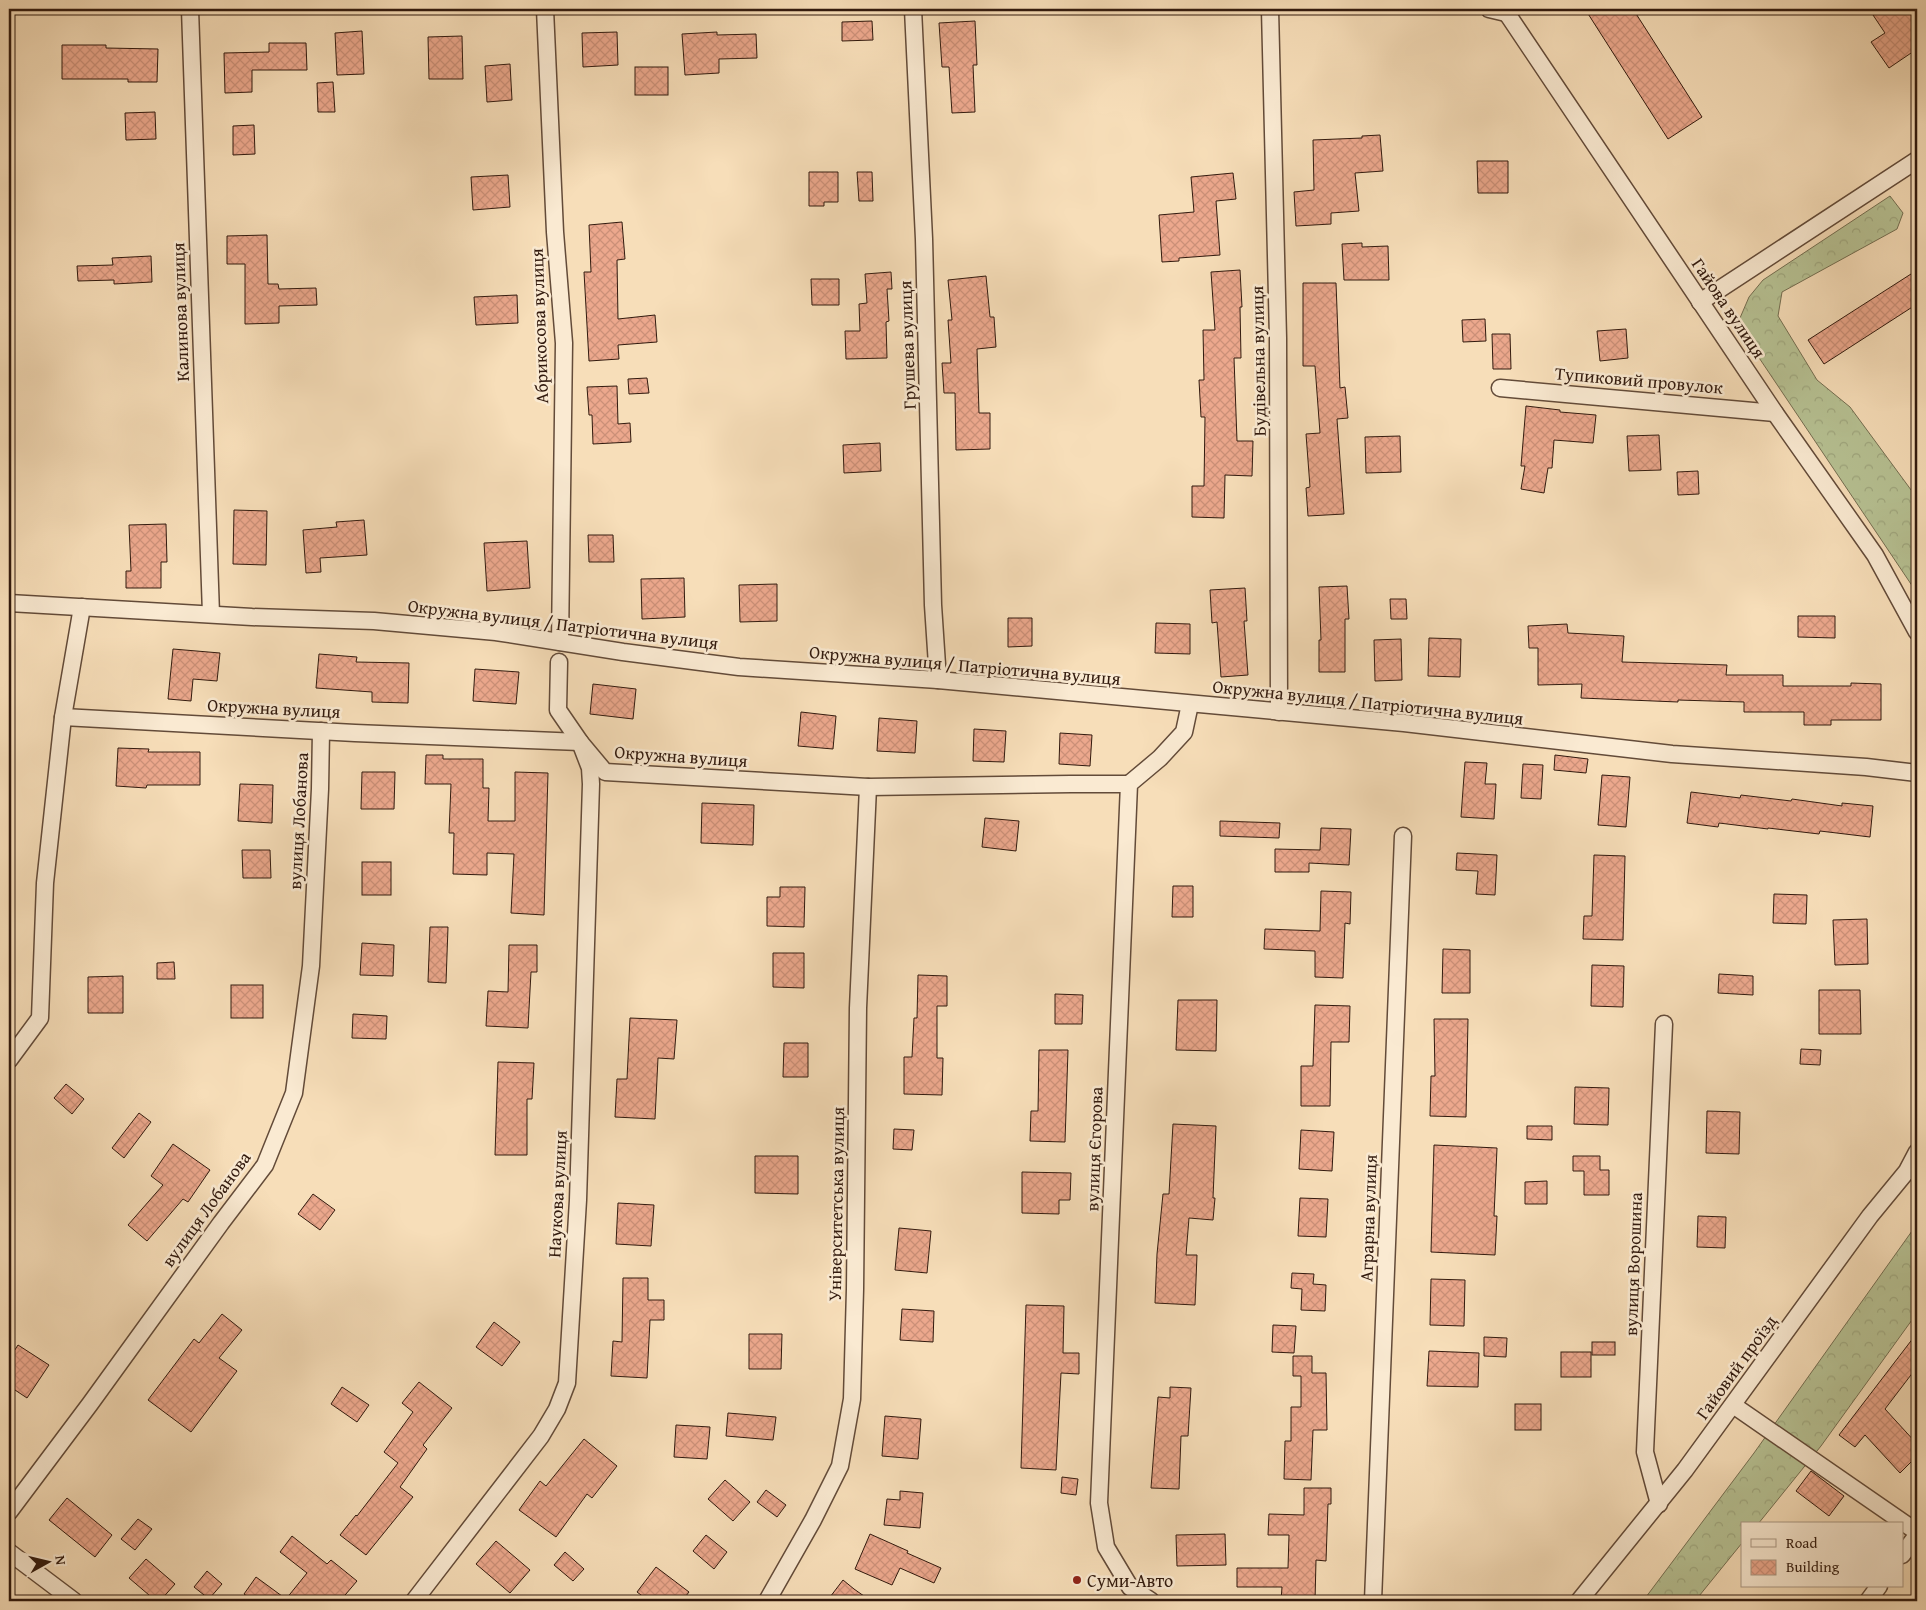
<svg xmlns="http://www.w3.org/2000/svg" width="1926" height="1610" viewBox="0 0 1926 1610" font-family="'Gentium Book Plus',serif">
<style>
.forest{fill:url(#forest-crowns);stroke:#746e51}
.building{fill:url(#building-cross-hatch);stroke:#321a0e}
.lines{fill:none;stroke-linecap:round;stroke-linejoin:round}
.minor-casing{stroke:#634b39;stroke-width:19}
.minor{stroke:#faead2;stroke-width:16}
.poi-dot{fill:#8f2418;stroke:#faead2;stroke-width:2}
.labels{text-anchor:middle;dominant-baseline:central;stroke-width:5;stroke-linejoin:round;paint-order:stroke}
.street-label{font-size:18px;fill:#321a0e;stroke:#faead2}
.poi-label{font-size:18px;fill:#321a0e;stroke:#faead2;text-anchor:start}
</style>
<defs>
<pattern id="forest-crowns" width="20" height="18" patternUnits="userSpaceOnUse" patternTransform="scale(1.25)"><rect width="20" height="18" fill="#b7c294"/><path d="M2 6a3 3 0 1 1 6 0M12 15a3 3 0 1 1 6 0" fill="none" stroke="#9ea67e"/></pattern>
<pattern id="building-cross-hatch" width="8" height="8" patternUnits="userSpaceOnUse" patternTransform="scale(1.25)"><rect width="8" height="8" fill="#eca88d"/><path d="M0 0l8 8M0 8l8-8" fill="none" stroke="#cb9078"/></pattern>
</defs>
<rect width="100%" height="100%" fill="#f7deb9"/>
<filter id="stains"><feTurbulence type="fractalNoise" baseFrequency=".004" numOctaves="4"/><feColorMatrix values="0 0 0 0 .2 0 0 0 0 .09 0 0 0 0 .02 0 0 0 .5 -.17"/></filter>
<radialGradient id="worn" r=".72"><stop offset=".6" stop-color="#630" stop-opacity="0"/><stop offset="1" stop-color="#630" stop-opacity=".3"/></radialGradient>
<g class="forest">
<polygon points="1890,196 1903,213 1897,229 1782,292 1778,316 1817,380 1850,407 1917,498 1917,593 1737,325 1749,297 1763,280"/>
<polygon points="1917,1224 1917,1313 1821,1446 1758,1524 1742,1524 1742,1543 1695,1601 1643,1601 1754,1453"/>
</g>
<g class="building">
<polygon points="1585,9 1633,9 1702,117 1668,139"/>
<polygon points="1869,9 1917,9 1917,49 1889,68 1871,42 1885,33"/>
<polygon points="872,21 873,40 842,41 842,22"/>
<polygon points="975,21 977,65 973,65 975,112 952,113 949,67 942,67 939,23"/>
<polygon points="362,31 364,74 337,75 335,33"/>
<polygon points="617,32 618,65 583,67 582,33"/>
<polygon points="717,32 717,35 756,34 757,58 719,59 719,73 685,75 682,34"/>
<polygon points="462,36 463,79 429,79 428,37"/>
<polygon points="269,43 306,43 307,70 252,70 252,92 225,93 224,53 269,52"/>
<polygon points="62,45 106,45 106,48 158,49 157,82 128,82 128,79 62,79"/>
<polygon points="510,64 512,100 487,102 485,66"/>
<rect x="635" y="67" width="33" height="28"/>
<polygon points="333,82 335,112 318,112 317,83"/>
<polygon points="155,112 156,139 126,140 125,113"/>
<polygon points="254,125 255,154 233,155 233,126"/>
<polygon points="1380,135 1383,171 1355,173 1359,211 1331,213 1331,224 1296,226 1294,192 1314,190 1313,140 1362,138 1362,136"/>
<polygon points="1477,161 1508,161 1508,193 1478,193"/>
<polygon points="809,172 838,172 838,202 824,202 824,206 809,206"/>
<polygon points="857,172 872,172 873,201 859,201"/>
<polygon points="1233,173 1236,199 1216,201 1220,255 1179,258 1179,261 1162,262 1159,215 1194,212 1191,177"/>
<polygon points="508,175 510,207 473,210 471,177"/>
<polygon points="622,222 625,259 617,260 618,319 655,315 657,342 618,345 619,359 589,361 584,272 591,272 589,225"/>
<polygon points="267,235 268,284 278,284 279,289 316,288 317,305 279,306 279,323 245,324 245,264 227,264 227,236"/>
<polygon points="1362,243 1362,247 1388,246 1389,280 1344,280 1342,244"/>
<polygon points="151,256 152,282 114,284 114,280 78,281 77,266 113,265 112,258"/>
<polygon points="1240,270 1242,307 1240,307 1241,358 1234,358 1237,441 1253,441 1252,476 1225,475 1224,518 1192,517 1192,486 1204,486 1205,417 1201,417 1199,380 1204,380 1203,330 1215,330 1211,272"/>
<polygon points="891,272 892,289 887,289 889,321 886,322 887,358 846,359 845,331 860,331 859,304 867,303 865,274"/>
<polygon points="1911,274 1917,284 1917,304 1824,364 1808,340"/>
<polygon points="986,276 990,317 994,317 996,347 977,349 979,413 990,413 990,449 956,450 955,393 944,393 942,363 951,363 948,320 952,320 948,280"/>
<polygon points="811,279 839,279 839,305 812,305"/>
<polygon points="1303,283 1336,283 1340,388 1345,387 1348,418 1337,419 1344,514 1308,516 1306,488 1310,487 1306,434 1320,433 1315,366 1303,366"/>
<polygon points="517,295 518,323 476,325 474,297"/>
<polygon points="1485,319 1486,341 1463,342 1462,320"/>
<polygon points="1626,329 1628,358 1600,361 1597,331"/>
<polygon points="1492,334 1510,334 1511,369 1493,369"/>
<polygon points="647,378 649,393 629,394 628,379"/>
<polygon points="617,386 618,424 630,423 631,442 593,444 592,415 589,415 587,387"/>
<polygon points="1526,406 1560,410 1560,412 1596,415 1593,443 1554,440 1552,468 1548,468 1544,493 1521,489 1525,466 1521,466"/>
<polygon points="1659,435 1661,470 1629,471 1627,436"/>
<polygon points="1400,436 1401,472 1366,473 1365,437"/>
<polygon points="880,443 881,471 844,473 843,445"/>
<polygon points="1698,471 1699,494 1678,495 1677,472"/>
<polygon points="234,510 267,511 266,565 233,564"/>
<polygon points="364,520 367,555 320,558 321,572 306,573 303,530 337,527 336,522"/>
<polygon points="166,524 167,562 161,562 161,588 126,588 126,571 131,571 129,525"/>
<polygon points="588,535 613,535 614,562 589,562"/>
<polygon points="527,541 530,588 487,591 484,543"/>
<polygon points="684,578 685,617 642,619 641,579"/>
<polygon points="777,584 777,621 740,622 739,585"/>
<polygon points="1347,586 1349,619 1345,619 1345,672 1319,672 1319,640 1321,640 1319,587"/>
<polygon points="1245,588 1247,621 1244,621 1248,675 1221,677 1217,622 1212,623 1210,590"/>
<polygon points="1390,599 1406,599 1407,619 1391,619"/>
<polygon points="1798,616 1835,616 1835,638 1798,637"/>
<polygon points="1008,618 1032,618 1032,646 1008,647"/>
<polygon points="1156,623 1190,624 1190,654 1155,653"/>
<polygon points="1567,624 1568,633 1624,636 1622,662 1727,665 1726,675 1783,675 1783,686 1851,686 1851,683 1881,684 1881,720 1831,720 1831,725 1804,725 1804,712 1744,712 1744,702 1678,700 1678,702 1581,698 1582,684 1538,685 1538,648 1529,648 1528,626"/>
<polygon points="1429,638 1461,639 1460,677 1428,676"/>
<polygon points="1401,639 1402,680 1375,681 1374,640"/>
<polygon points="173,649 220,653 217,681 193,679 191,701 168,699"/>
<polygon points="319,654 357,657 356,662 409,663 408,703 372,702 372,692 316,688"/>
<polygon points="475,669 519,672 516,704 473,701"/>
<polygon points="593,684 636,689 633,719 590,714"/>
<polygon points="801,712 836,716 833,749 798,746"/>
<polygon points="879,718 917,721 915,753 877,751"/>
<polygon points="974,729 1006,731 1004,762 973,761"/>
<polygon points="1060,733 1092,735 1090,766 1059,764"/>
<polygon points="118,748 149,749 148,752 200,752 200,785 147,785 146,788 116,786"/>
<polygon points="426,755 443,755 443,759 483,759 483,788 489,788 488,821 515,821 515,772 548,773 544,915 511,913 514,854 487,853 487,875 453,874 454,833 449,833 451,784 425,784"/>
<polygon points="1555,755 1588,759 1586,773 1554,770"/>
<polygon points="1465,762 1487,763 1485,784 1496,784 1494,819 1461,817"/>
<polygon points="1523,764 1543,765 1541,799 1521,798"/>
<polygon points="362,772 395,772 394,809 361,809"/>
<polygon points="1602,775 1630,777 1626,827 1598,825"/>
<polygon points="240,784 273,785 272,823 238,821"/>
<polygon points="1691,792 1740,798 1741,795 1791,801 1792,799 1842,806 1842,803 1873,806 1870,837 1820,831 1819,834 1768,828 1768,829 1719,823 1718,827 1687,823"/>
<polygon points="702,803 754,805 753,845 701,843"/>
<polygon points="985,818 1019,821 1016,851 982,847"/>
<polygon points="1220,821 1280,823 1279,838 1220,836"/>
<polygon points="1321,828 1351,829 1349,865 1309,863 1309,872 1275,872 1275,849 1320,850"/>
<polygon points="242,850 270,850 271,878 243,878"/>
<polygon points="1457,853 1497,855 1495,895 1476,894 1478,871 1456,870"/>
<polygon points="1594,855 1625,856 1623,940 1583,939 1584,916 1592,916"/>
<rect x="362" y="862" width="29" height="33"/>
<polygon points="1173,886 1193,886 1193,917 1172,917"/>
<polygon points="780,887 805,887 804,927 767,926 767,897 780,897"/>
<polygon points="1321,891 1351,892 1350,924 1345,923 1343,978 1315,977 1315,951 1264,949 1265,929 1320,931"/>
<polygon points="1774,894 1807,895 1806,924 1773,923"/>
<polygon points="1867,919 1868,964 1835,965 1833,920"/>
<polygon points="430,927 448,927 446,983 428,982"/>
<polygon points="362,943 394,945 393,976 360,975"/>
<polygon points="509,945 537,945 537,972 531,972 528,1028 486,1026 488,991 508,992"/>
<polygon points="1443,949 1470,950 1470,993 1442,993"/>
<polygon points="773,953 804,953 804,988 773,987"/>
<polygon points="174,962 175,979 157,979 157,963"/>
<polygon points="1592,965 1624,966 1623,1007 1591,1006"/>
<polygon points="1719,974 1753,976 1753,995 1718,993"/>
<polygon points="918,975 947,976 947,1006 937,1006 937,1058 943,1058 942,1095 904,1094 904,1057 912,1057 914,1018 917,1018"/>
<polygon points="123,976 123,1013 88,1013 88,977"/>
<rect x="231" y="985" width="32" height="33"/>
<polygon points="1819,990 1860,990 1861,1034 1819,1034"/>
<polygon points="1055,994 1083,995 1082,1024 1055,1024"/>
<polygon points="1178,1000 1217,1000 1216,1051 1176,1050"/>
<polygon points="1315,1005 1350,1006 1349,1042 1331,1042 1330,1106 1301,1106 1301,1066 1313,1066"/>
<polygon points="353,1014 387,1016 386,1039 352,1038"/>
<polygon points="630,1018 677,1020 674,1059 658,1058 655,1119 615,1117 617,1079 627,1079"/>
<polygon points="1434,1019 1468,1019 1466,1117 1430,1116 1431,1076 1435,1076"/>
<polygon points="784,1043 808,1043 808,1077 783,1077"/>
<polygon points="1801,1049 1821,1050 1820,1065 1800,1064"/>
<polygon points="1039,1050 1068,1050 1065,1142 1030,1141 1031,1111 1038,1111"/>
<polygon points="498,1062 534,1063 532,1099 527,1099 527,1155 495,1155"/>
<polygon points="66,1084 84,1099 72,1114 54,1098"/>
<polygon points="1575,1087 1609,1088 1608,1125 1574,1124"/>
<polygon points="1707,1111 1740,1112 1739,1154 1706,1153"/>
<polygon points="139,1113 151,1122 124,1158 112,1148"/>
<polygon points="1173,1124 1216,1126 1213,1198 1215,1198 1213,1220 1189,1218 1186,1255 1197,1255 1195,1305 1155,1303 1157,1254 1163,1194 1169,1194"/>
<polygon points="1527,1126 1552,1126 1552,1140 1527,1139"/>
<polygon points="894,1129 914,1130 912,1150 893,1149"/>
<polygon points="1301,1130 1334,1132 1332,1171 1299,1169"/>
<polygon points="173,1144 210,1170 188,1202 183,1199 147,1241 128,1225 163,1185 151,1176"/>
<polygon points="1434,1145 1497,1148 1494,1216 1497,1216 1495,1255 1431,1252"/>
<polygon points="755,1156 798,1156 798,1194 755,1193"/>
<polygon points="1573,1156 1600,1156 1600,1170 1609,1170 1609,1195 1584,1195 1584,1171 1573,1171"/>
<polygon points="1022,1172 1071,1173 1070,1200 1059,1200 1059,1214 1022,1213"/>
<polygon points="1547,1181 1547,1204 1525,1204 1525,1182"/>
<polygon points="313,1194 335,1210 320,1230 298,1214"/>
<polygon points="1300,1198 1328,1199 1326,1237 1298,1236"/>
<polygon points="618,1203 654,1205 651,1246 616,1244"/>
<polygon points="1698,1216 1726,1217 1725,1248 1697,1247"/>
<polygon points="899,1228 931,1231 927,1273 895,1270"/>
<polygon points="1292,1273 1314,1274 1313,1284 1326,1285 1325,1311 1301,1310 1302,1289 1291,1288"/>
<polygon points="623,1278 648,1278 648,1300 664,1300 664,1320 650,1320 647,1378 611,1376 613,1341 622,1342"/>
<polygon points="1431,1279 1465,1280 1464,1326 1430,1325"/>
<polygon points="1026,1305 1064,1306 1063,1353 1079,1353 1079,1374 1061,1373 1056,1470 1021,1468"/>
<polygon points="902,1309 934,1311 933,1342 900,1340"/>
<polygon points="222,1314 242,1330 219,1358 237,1371 191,1432 148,1400 194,1339 199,1343"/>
<polygon points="494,1322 520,1342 502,1366 476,1347"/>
<polygon points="1273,1325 1296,1326 1294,1353 1272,1352"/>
<polygon points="1917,1333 1917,1367 1885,1409 1917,1444 1917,1456 1900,1473 1865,1435 1855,1447 1839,1435"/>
<polygon points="749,1334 782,1334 781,1369 749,1369"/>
<polygon points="1484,1337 1507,1338 1506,1357 1484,1356"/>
<rect x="1592" y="1342" width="23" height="13"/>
<polygon points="18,1345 49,1365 27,1398 9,1386 9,1359"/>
<polygon points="1429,1351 1479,1353 1478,1387 1427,1386"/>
<rect x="1561" y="1352" width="30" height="25"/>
<polygon points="1293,1356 1312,1356 1312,1373 1326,1373 1327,1430 1313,1430 1311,1480 1284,1479 1285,1441 1291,1441 1291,1407 1301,1407 1301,1376 1293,1376"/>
<polygon points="419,1382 452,1408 423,1445 427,1449 400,1487 413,1497 366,1555 340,1535 356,1515 357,1516 398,1463 384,1452 413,1412 402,1403"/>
<polygon points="342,1387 369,1405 357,1422 331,1404"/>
<polygon points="1170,1387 1191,1388 1188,1436 1181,1436 1179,1489 1151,1488 1158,1397 1170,1398"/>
<rect x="1515" y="1404" width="26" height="26"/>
<polygon points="728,1413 776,1417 773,1440 726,1436"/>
<polygon points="885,1416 921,1419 918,1459 882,1456"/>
<polygon points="676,1425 710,1427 707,1459 674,1457"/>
<polygon points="584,1439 617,1466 592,1498 587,1494 556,1537 519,1510 540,1481 546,1486"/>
<polygon points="1811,1471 1844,1496 1829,1516 1796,1491"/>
<polygon points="1062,1477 1078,1479 1076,1495 1061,1493"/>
<polygon points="725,1480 750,1502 733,1521 708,1499"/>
<polygon points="1304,1488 1331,1488 1331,1504 1328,1504 1326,1561 1316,1560 1315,1601 1281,1601 1282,1587 1237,1587 1237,1568 1288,1568 1289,1535 1268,1535 1269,1514 1304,1515"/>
<polygon points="766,1490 786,1505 777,1517 757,1502"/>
<polygon points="900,1491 923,1493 920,1528 884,1525 887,1499 900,1500"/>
<polygon points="67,1498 112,1535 95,1557 49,1520"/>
<polygon points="138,1519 152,1529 135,1550 121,1539"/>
<polygon points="870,1534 908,1551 907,1553 941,1568 934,1583 900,1568 892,1585 855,1569"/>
<polygon points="1225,1534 1226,1565 1177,1566 1176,1535"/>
<polygon points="706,1535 727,1552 714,1569 693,1551"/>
<polygon points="292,1536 327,1564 331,1560 357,1581 340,1601 253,1601 244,1594 256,1577 286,1599 307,1573 280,1552"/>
<polygon points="496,1541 530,1570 510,1593 476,1564"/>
<polygon points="565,1552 584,1569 573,1581 554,1565"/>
<polygon points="146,1559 175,1584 160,1601 156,1601 129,1578"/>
<polygon points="656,1567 689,1592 682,1601 649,1601 637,1592"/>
<polygon points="207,1571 222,1584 209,1599 194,1587"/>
<polygon points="843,1580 854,1589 871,1601 827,1601"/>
</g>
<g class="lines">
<defs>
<g id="minor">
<polyline points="190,9 211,614"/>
<polyline points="545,9 555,232 564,343 560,642"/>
<polyline points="913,9 924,239 933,605 938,680"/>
<polyline points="1270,9 1278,338 1279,712"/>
<polyline points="1489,9 1506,13"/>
<polyline points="1504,9 1775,413 1875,555 1917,632"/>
<polyline points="1700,302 1917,160"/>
<polyline points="1500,388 1775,413"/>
<polyline points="9,603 252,617 374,621 496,632 623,652 739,667 938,680 1404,723 1672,754 1866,767 1917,773"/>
<polyline points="63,717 355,733 580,742 605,772 868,787 1071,784 1129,784"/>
<polyline points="9,1060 40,1018 45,883 63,717 82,607"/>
<polyline points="1733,1405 1917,1532"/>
<polyline points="1659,1504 1645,1452 1664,1024"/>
<polyline points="9,1512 90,1404 221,1223 265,1165 294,1093 311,966 320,789 321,731"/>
<polyline points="9,1552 74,1601"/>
<polyline points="1902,1555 1917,1535"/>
<polyline points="414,1601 541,1436 557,1409 567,1383 578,1200 591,784 590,768 580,742 558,710 559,662"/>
<polyline points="767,1601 813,1520 840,1466 852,1399 855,1289 858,1008 868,787"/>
<polyline points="1151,1601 1130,1587 1106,1547 1099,1503 1129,784 1160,758 1184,732 1190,704"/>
<polyline points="1373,1601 1403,836"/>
<polyline points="1579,1601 1685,1470 1870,1216 1907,1171 1917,1152"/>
<polyline points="1868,1601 1879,1586"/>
</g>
</defs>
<use href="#minor" class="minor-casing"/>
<use href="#minor" class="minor"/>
</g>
<circle class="poi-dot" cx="1077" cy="1580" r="5"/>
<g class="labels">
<g class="street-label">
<text transform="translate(1729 308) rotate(56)">Гайова вулиця</text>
<text transform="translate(180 312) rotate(-92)">Калинова вулиця</text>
<text transform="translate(539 326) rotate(-92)">Абрикосова вулиця</text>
<text transform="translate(907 345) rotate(-92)">Грушева вулиця</text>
<text transform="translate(1258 361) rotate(-91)">Будівельна вулиця</text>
<text transform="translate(1639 380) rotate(5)">Тупиковий провулок</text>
<text transform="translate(563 624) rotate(7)">Окружна вулиця / Патріотична вулиця</text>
<text transform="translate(965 665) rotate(5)">Окружна вулиця / Патріотична вулиця</text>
<text transform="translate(1368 702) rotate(6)">Окружна вулиця / Патріотична вулиця</text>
<text transform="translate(274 708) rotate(3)">Окружна вулиця</text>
<text transform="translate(681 756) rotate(4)">Окружна вулиця</text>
<text transform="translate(298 821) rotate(-87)">вулиця Лобанова</text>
<text transform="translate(1094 1149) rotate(-88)">вулиця Єгорова</text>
<text transform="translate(557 1194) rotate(-87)">Наукова вулиця</text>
<text transform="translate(836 1204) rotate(-89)">Університетська вулиця</text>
<text transform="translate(206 1209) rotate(-54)">вулиця Лобанова</text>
<text transform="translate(1368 1218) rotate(-88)">Аграрна вулиця</text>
<text transform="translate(1633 1264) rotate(-88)">вулиця Ворошина</text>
<text transform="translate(1736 1367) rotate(-54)">Гайовий проїзд</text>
</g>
<g class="poi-label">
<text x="1087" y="1580">Суми-Авто</text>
</g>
</g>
<rect width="1926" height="1610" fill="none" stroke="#f7deb9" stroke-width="30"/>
<rect x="10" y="10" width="1906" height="1590" fill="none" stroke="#321a0e" stroke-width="2.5"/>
<rect x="15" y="15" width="1896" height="1580" fill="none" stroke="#321a0e"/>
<rect x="1741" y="1522" width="162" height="65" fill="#faead2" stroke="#aa9784"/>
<rect x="1751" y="1539" width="25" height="8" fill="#faead2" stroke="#aa9784"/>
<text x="1786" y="1548" font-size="15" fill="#321a0e">Road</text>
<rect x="1751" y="1560" width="25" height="15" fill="url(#building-cross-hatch)" stroke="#aa9784"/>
<text x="1786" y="1572" font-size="15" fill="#321a0e">Building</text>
<g transform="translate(48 1562) rotate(82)" stroke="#faead2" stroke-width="4" paint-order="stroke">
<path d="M0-4L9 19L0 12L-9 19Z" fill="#321a0e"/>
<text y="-8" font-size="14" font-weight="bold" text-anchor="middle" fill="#321a0e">N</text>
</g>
<rect width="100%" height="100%" filter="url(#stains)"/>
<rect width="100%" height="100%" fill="url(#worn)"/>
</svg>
